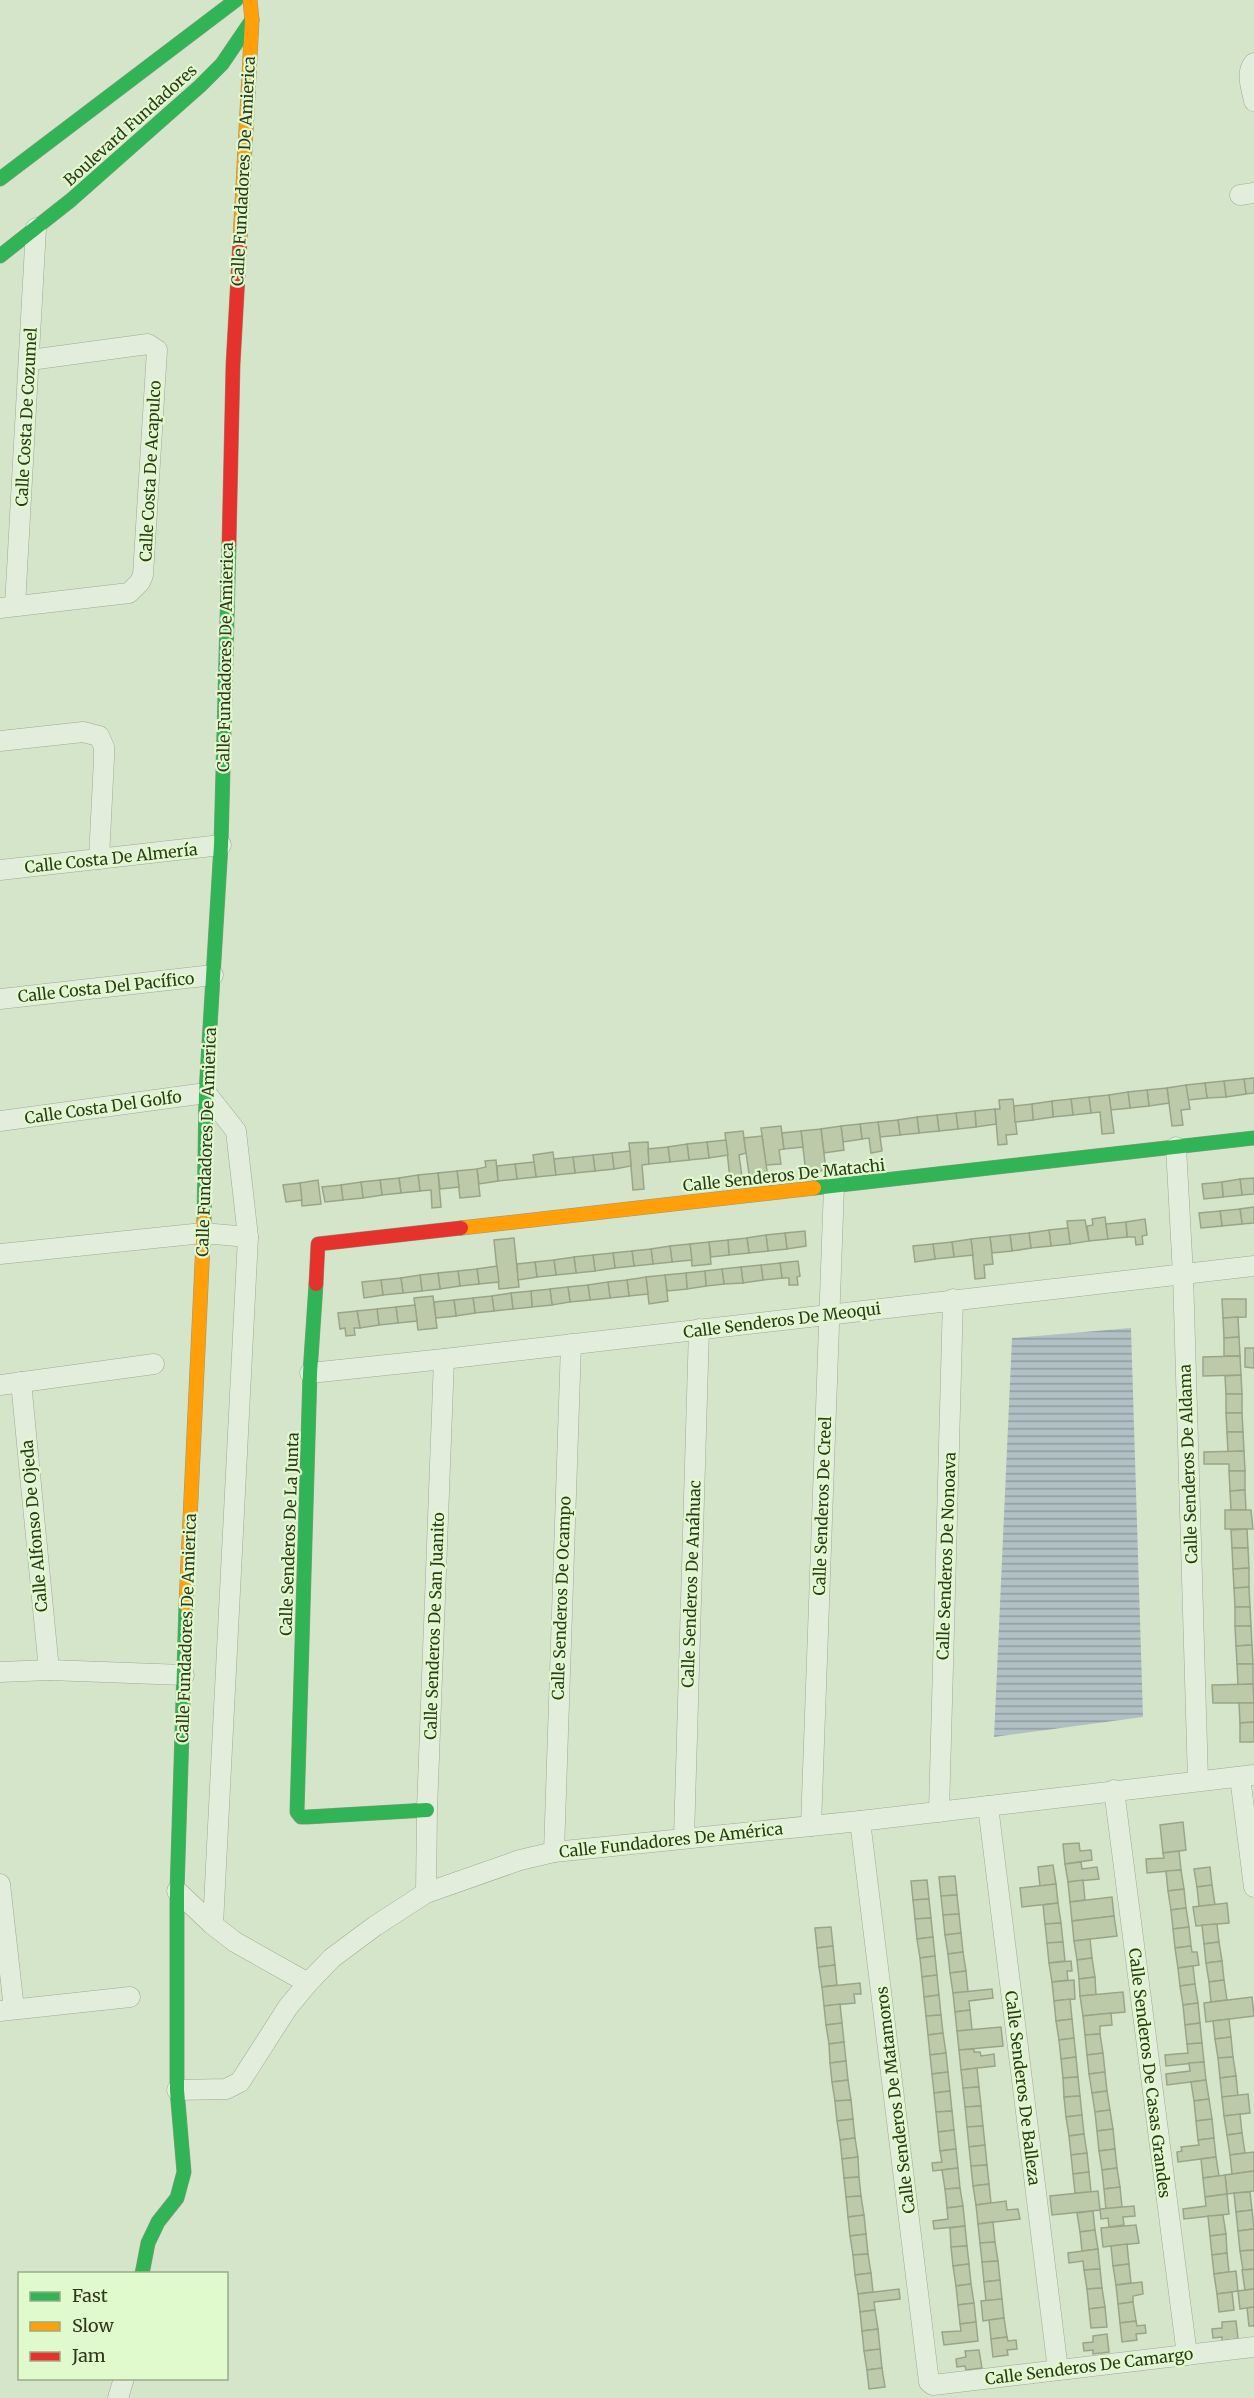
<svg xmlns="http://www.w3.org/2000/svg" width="1254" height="2398" viewBox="0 0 1254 2398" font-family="Merriweather,serif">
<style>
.water{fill:url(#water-rules)}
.building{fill:#bdcaa9;stroke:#9aa588;stroke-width:1.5}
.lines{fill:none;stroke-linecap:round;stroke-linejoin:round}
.street-casing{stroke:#9faa93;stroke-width:21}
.fast-casing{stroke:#8f9a83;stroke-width:15}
.slow-casing{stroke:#8f9a83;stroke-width:15}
.jam-casing{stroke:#8f9a83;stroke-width:15}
.street{stroke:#e3eddb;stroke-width:20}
.fast{stroke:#30b455;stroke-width:14}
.slow{stroke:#ff9f0a;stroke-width:14}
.jam{stroke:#e5322d;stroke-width:14}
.labels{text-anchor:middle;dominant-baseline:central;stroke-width:4.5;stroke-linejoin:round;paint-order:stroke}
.street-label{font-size:16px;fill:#2e391a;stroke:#e0f9cd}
</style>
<defs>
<pattern id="water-rules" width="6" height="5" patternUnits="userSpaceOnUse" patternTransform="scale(1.5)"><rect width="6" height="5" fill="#b1c0c4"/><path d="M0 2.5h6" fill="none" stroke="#909d9e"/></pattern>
</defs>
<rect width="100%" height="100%" fill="#d5e5c9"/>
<polygon class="water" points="1131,1328 1143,1717 994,1737 1012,1338"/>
<g class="building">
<polygon points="1254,1078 1254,1093 1246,1094 1244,1079"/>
<polygon points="1244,1079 1246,1094 1226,1097 1224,1081"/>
<polygon points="1224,1081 1226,1097 1207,1098 1205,1083"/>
<polygon points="1205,1083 1207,1098 1188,1100 1186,1085"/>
<polygon points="1186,1085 1190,1109 1181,1110 1183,1125 1172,1126 1167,1088"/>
<polygon points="1167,1088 1169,1103 1149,1106 1147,1090"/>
<polygon points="1147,1090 1149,1106 1130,1108 1128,1092"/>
<polygon points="1128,1092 1130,1108 1111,1110 1109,1095"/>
<polygon points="1109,1095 1114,1133 1102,1134 1100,1112 1091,1113 1089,1097"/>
<polygon points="1089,1097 1091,1113 1073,1115 1071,1099"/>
<polygon points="1013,1099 1017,1134 1006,1135 1007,1144 998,1145 995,1109 1000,1109 999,1100"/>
<polygon points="1071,1099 1073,1115 1053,1117 1052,1101"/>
<polygon points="1052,1101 1053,1117 1033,1120 1032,1104"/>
<polygon points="1032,1104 1033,1120 1015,1122 1014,1106"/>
<polygon points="995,1109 996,1124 976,1127 975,1111"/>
<polygon points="975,1111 976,1127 958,1129 956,1113"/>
<polygon points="956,1113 958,1129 939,1131 937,1115"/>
<polygon points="937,1115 939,1131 919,1133 917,1117"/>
<polygon points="917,1117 919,1133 900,1135 898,1120"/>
<polygon points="898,1120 900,1135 880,1137 878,1122"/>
<polygon points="878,1122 882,1151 871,1153 869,1138 862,1139 860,1124"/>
<polygon points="860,1124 862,1139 843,1142 841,1126"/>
<polygon points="781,1126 784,1149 779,1150 781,1164 766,1165 761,1128"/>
<polygon points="841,1126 844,1150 824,1153 821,1129"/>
<polygon points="821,1129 826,1170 806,1173 801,1131"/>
<polygon points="743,1131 746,1153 739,1155 742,1177 730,1179 725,1133"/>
<polygon points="801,1131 803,1147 784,1149 782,1133"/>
<polygon points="762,1136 768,1178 750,1181 744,1138"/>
<polygon points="726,1140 728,1155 709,1158 707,1142"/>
<polygon points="648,1142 649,1164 642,1165 644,1189 633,1190 629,1143"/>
<polygon points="707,1142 709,1158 689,1160 687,1144"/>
<polygon points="687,1144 689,1160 670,1162 668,1147"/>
<polygon points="668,1147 670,1162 649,1164 648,1149"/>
<polygon points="630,1151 631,1166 614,1169 612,1153"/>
<polygon points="553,1152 556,1175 536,1177 533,1155"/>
<polygon points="612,1153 614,1169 595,1171 593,1155"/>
<polygon points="593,1155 595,1171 575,1173 573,1157"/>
<polygon points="573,1157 575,1173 556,1175 554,1159"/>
<polygon points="496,1160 498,1181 479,1184 477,1169 486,1167 485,1161"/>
<polygon points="534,1162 536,1177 517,1179 515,1164"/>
<polygon points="515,1164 517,1179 498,1181 497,1166"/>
<polygon points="477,1169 480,1196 460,1198 457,1171"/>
<polygon points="457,1171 459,1187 440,1189 438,1173"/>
<polygon points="438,1173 441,1207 432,1208 431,1190 420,1191 418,1175"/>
<polygon points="418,1175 420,1191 401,1193 399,1178"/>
<polygon points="399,1178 401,1193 382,1195 380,1180"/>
<polygon points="1254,1178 1254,1194 1242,1195 1240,1179"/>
<polygon points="1240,1179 1242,1195 1223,1197 1222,1182"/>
<polygon points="318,1180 321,1204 302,1206 300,1183"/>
<polygon points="380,1180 382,1195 363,1198 361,1182"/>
<polygon points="361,1182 363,1198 343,1200 341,1185"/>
<polygon points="1222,1182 1223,1197 1204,1199 1202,1184"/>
<polygon points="300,1183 302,1200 286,1202 283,1185"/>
<polygon points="341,1185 343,1200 325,1202 322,1187"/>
<polygon points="1254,1207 1254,1223 1242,1224 1240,1209"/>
<polygon points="1240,1209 1242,1224 1222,1226 1220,1211"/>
<polygon points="1220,1211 1222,1226 1201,1228 1199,1213"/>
<polygon points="1105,1217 1108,1239 1089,1241 1087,1226 1093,1225 1092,1219"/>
<polygon points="1145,1219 1147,1235 1142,1236 1143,1244 1136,1245 1135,1237 1127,1237 1126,1222"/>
<polygon points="1085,1220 1089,1241 1070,1244 1067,1221"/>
<polygon points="1126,1222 1127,1237 1108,1239 1106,1224"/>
<polygon points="1068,1228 1070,1244 1051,1246 1049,1230"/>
<polygon points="1049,1230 1051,1246 1031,1248 1029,1233"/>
<polygon points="805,1231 806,1246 787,1249 785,1233"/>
<polygon points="785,1233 787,1249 768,1251 766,1235"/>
<polygon points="1029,1233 1031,1248 1012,1251 1010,1235"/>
<polygon points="766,1235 768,1251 749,1253 747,1238"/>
<polygon points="1010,1235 1012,1251 992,1253 990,1237"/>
<polygon points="990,1237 993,1264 984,1265 985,1278 975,1279 971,1239"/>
<polygon points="514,1238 519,1287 499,1289 494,1240"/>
<polygon points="747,1238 749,1253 729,1255 728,1240"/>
<polygon points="971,1239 973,1255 954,1257 952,1242"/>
<polygon points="728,1240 729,1255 711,1257 709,1242"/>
<polygon points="709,1242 711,1264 692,1266 690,1244"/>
<polygon points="952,1242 954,1257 935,1259 933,1244"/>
<polygon points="690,1244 692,1260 672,1262 670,1246"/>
<polygon points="933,1244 935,1259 915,1262 913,1246"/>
<polygon points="670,1246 672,1262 653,1264 651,1249"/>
<polygon points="651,1249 653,1264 634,1266 632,1251"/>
<polygon points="632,1251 634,1266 615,1268 613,1253"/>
<polygon points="613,1253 615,1268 595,1271 593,1255"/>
<polygon points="593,1255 595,1271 576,1273 574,1257"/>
<polygon points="574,1257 576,1273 556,1275 554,1260"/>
<polygon points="554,1260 556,1275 537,1277 535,1262"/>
<polygon points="798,1261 800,1276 797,1277 798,1285 789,1285 789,1278 782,1278 780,1263"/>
<polygon points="535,1262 537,1277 518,1280 517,1264"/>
<polygon points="780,1263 782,1278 763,1280 761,1265"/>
<polygon points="761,1265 763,1280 743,1283 741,1267"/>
<polygon points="497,1266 499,1282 479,1284 477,1269"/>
<polygon points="741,1267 743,1283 724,1284 722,1269"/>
<polygon points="477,1269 479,1284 460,1286 458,1271"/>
<polygon points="722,1269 724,1284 706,1286 705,1271"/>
<polygon points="458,1271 460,1286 440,1289 438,1273"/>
<polygon points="705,1271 706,1286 687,1289 686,1273"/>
<polygon points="438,1273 440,1289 422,1291 420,1275"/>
<polygon points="686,1273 687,1289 667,1291 665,1275"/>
<polygon points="420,1275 422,1291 403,1293 401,1278"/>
<polygon points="665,1275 668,1301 649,1304 646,1277"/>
<polygon points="646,1277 648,1294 629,1296 627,1280"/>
<polygon points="401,1278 403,1293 383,1295 381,1280"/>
<polygon points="381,1280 383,1295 364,1298 362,1282"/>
<polygon points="627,1280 629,1296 610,1298 608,1282"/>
<polygon points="608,1282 610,1298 590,1300 588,1285"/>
<polygon points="588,1285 590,1300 570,1302 568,1287"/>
<polygon points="568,1287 570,1302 552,1305 550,1289"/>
<polygon points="550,1289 552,1305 532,1307 531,1291"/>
<polygon points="531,1291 532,1307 513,1309 511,1293"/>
<polygon points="511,1293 513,1309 494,1311 492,1296"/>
<polygon points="433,1296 437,1328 418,1330 414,1298"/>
<polygon points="492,1296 494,1311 475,1313 473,1298"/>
<polygon points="473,1298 475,1313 456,1316 454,1300"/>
<polygon points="1222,1299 1246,1299 1246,1317 1223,1318"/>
<polygon points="454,1300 456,1316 436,1318 434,1302"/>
<polygon points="415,1305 417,1321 398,1323 396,1307"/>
<polygon points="396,1307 398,1323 379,1325 377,1309"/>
<polygon points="377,1309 379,1325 360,1328 357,1311"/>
<polygon points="357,1311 360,1328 354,1328 355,1335 346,1336 345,1328 340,1329 338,1313"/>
<polygon points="1238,1317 1239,1337 1224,1338 1223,1318"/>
<polygon points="1239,1337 1240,1356 1224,1356 1224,1338"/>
<polygon points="1245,1348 1254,1348 1254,1368 1245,1367"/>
<polygon points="1240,1356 1241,1375 1203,1376 1203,1357"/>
<polygon points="1241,1375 1242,1394 1226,1394 1225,1376"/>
<rect x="1226" y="1394" width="16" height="19"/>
<polygon points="1226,1413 1242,1413 1243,1432 1227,1432"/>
<polygon points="1227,1432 1243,1432 1244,1451 1228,1452"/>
<polygon points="1244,1451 1245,1471 1229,1471 1229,1464 1204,1464 1204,1452"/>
<polygon points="1229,1471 1245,1471 1245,1490 1230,1491"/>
<polygon points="1245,1490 1246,1510 1231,1510 1230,1491"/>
<polygon points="1225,1510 1251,1510 1253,1529 1225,1529"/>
<polygon points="1247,1529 1248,1548 1232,1548 1231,1530"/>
<polygon points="1232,1548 1248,1548 1249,1568 1233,1569"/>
<polygon points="1249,1568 1249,1587 1234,1588 1233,1569"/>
<polygon points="1249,1587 1250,1607 1235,1607 1234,1588"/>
<polygon points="1235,1607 1250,1607 1251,1626 1235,1626"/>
<polygon points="1235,1626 1251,1626 1252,1645 1236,1646"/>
<polygon points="1252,1645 1253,1664 1237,1664 1236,1646"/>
<polygon points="1237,1664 1253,1664 1253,1684 1238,1685"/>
<polygon points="1253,1684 1254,1703 1213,1703 1212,1685"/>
<polygon points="1239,1703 1254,1703 1254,1722 1240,1723"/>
<polygon points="1254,1722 1254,1742 1240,1742 1240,1723"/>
<polygon points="1183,1822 1186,1850 1163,1853 1160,1825"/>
<polygon points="1079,1843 1080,1851 1091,1850 1092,1860 1065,1864 1063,1844"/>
<polygon points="1179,1851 1181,1870 1147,1873 1146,1859 1164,1858 1163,1853"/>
<polygon points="1081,1862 1082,1869 1097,1867 1099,1879 1068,1882 1065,1864"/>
<polygon points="1053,1865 1056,1884 1040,1886 1038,1867"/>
<polygon points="1210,1867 1212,1885 1197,1887 1194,1869"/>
<polygon points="1181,1870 1184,1889 1168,1891 1166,1871"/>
<polygon points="955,1876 957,1895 941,1896 939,1877"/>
<polygon points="927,1880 929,1899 913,1900 911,1881"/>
<polygon points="1083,1880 1085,1900 1070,1902 1068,1882"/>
<polygon points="1056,1884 1058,1903 1022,1907 1020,1888"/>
<polygon points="1212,1885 1215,1905 1199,1906 1197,1887"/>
<polygon points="1184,1889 1186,1908 1171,1910 1168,1891"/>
<polygon points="957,1895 959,1914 943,1915 941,1896"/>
<polygon points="1112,1897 1114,1916 1072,1921 1070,1902"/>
<polygon points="929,1899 931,1918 915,1919 913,1900"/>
<polygon points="1058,1903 1061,1923 1045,1924 1043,1905"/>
<polygon points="1227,1903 1229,1923 1196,1926 1193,1907"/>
<polygon points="1186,1908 1189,1927 1173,1929 1171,1910"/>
<polygon points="959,1914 961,1933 945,1935 943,1915"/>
<polygon points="1114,1916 1117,1936 1074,1941 1072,1921"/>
<polygon points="931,1918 933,1937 917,1939 915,1919"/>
<polygon points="1061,1923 1063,1942 1047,1943 1045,1924"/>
<polygon points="1217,1924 1219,1942 1204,1944 1202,1925"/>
<polygon points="831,1927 833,1946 817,1948 815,1928"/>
<polygon points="1189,1927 1191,1946 1175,1948 1173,1929"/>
<polygon points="961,1933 963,1952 948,1954 945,1935"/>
<polygon points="933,1937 935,1956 920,1958 917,1939"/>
<polygon points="1090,1939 1092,1958 1077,1960 1074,1941"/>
<polygon points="1063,1942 1065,1961 1049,1963 1047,1943"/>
<polygon points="1219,1942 1222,1961 1206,1963 1204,1944"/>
<polygon points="833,1946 835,1965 819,1967 817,1948"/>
<polygon points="1191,1946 1192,1952 1197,1952 1199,1965 1178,1968 1175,1948"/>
<polygon points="963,1952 966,1971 950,1973 948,1954"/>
<polygon points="935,1956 937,1975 922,1977 920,1958"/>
<polygon points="1092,1958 1095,1977 1079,1979 1077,1960"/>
<polygon points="1071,1961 1072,1971 1067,1971 1068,1980 1052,1982 1049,1963"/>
<polygon points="1222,1961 1224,1980 1209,1982 1206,1963"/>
<polygon points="835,1965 837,1985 822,1987 819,1967"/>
<polygon points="1193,1966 1195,1984 1180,1986 1178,1968"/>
<polygon points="966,1971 968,1992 953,1993 950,1973"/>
<polygon points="937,1975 939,1995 924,1997 922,1977"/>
<polygon points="1095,1977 1096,1995 1080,1996 1079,1979"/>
<polygon points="1074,1980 1075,1999 1054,2001 1052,1982"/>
<polygon points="1224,1980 1227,2000 1211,2002 1209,1982"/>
<polygon points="860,1983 861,1994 854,1994 855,2003 824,2006 822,1987"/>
<polygon points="1195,1984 1198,2003 1183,2005 1180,1986"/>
<polygon points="992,1989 993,1998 969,2001 970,2010 955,2012 953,1993"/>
<polygon points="1123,1992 1125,2012 1083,2016 1080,1996"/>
<polygon points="939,1995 941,2015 926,2016 924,1997"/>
<polygon points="1252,1997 1254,2016 1206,2022 1204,2003"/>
<polygon points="1070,1999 1072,2019 1056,2021 1054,2001"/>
<polygon points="1198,2003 1200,2023 1185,2025 1183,2005"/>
<polygon points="840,2004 842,2023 826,2025 824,2006"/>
<polygon points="970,2010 972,2030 957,2031 955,2012"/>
<polygon points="1111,2013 1112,2025 1100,2026 1100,2034 1085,2035 1083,2016"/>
<polygon points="941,2015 943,2033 928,2035 926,2016"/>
<polygon points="1072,2019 1074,2038 1059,2040 1056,2021"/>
<polygon points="1229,2019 1231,2037 1215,2039 1213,2021"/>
<polygon points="842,2023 844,2042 829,2044 826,2025"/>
<polygon points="1200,2023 1202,2043 1187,2044 1185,2025"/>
<polygon points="1001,2027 1003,2046 959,2050 957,2031"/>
<polygon points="943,2033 946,2053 930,2055 928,2035"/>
<polygon points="1100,2034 1103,2053 1087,2055 1085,2035"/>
<polygon points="1231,2037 1233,2057 1218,2058 1215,2039"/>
<polygon points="1074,2038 1076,2057 1061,2059 1059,2040"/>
<polygon points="844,2042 846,2061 830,2063 829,2044"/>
<polygon points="1202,2043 1204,2062 1166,2066 1165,2055 1188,2053 1187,2044"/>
<polygon points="974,2049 974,2052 980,2052 981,2056 994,2054 995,2066 961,2070 959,2050"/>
<polygon points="946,2053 948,2072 932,2074 930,2055"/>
<polygon points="1103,2053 1105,2072 1089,2074 1087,2055"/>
<polygon points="1076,2057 1078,2077 1063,2078 1061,2059"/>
<polygon points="1233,2057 1236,2076 1220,2078 1218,2058"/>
<polygon points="846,2061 848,2080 832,2082 830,2063"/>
<polygon points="1204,2062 1206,2080 1167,2085 1166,2074 1190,2071 1189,2063"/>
<polygon points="977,2068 979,2087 963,2088 961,2070"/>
<polygon points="948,2072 950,2091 934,2093 932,2074"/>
<polygon points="1105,2072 1107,2091 1092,2093 1089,2074"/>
<polygon points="1236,2076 1238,2096 1222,2097 1220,2078"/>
<polygon points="1078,2077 1080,2096 1064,2097 1063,2078"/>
<polygon points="848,2080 851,2100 835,2101 832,2082"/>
<polygon points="1206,2080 1209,2099 1194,2101 1191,2082"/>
<polygon points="979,2087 981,2106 965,2107 963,2088"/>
<polygon points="950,2091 952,2111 936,2112 934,2093"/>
<polygon points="1107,2091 1110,2110 1095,2112 1092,2093"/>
<polygon points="1248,2094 1250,2113 1224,2116 1222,2097"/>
<polygon points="1080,2096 1082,2115 1066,2117 1064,2097"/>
<polygon points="1209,2099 1212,2119 1196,2121 1194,2101"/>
<polygon points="851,2100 853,2119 837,2121 835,2101"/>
<polygon points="981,2106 983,2126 967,2127 965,2107"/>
<polygon points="1110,2110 1113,2129 1097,2131 1095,2112"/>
<polygon points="952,2111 954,2130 938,2132 936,2112"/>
<polygon points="1240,2114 1242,2133 1227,2135 1224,2116"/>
<polygon points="1082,2115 1084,2134 1069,2136 1066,2117"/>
<polygon points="853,2119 855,2138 840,2140 837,2121"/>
<polygon points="1212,2119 1214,2138 1198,2140 1196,2121"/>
<polygon points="983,2126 985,2145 969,2147 967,2127"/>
<polygon points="1113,2129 1115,2149 1099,2151 1097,2131"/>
<polygon points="954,2130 956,2149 940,2151 938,2132"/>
<polygon points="1242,2133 1245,2153 1230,2155 1227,2135"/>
<polygon points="1084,2134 1087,2153 1071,2155 1069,2136"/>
<polygon points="855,2138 858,2157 842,2159 840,2140"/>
<polygon points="1214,2138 1216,2157 1178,2162 1177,2152 1182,2151 1181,2147 1199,2145 1198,2140"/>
<polygon points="985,2145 987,2165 971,2166 969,2147"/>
<polygon points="956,2149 958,2168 933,2171 932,2163 942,2162 940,2151"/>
<polygon points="1115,2149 1117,2168 1102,2170 1099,2151"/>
<polygon points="1254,2152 1254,2171 1232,2174 1230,2155"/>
<polygon points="1087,2153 1089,2172 1073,2174 1071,2155"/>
<polygon points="858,2157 859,2177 844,2178 842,2159"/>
<polygon points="1216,2157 1219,2176 1203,2178 1201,2159"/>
<polygon points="987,2165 989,2184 973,2186 971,2166"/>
<polygon points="958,2168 960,2188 945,2189 942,2170"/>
<polygon points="1117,2168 1120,2187 1104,2189 1102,2170"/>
<polygon points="1254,2171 1254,2191 1227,2194 1225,2175"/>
<polygon points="1089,2172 1091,2192 1075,2193 1073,2174"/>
<polygon points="1225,2175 1227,2194 1205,2197 1203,2178"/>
<polygon points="859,2177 861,2196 846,2197 844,2178"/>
<polygon points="989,2184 991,2203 976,2205 973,2186"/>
<polygon points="1120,2187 1122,2207 1106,2209 1104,2189"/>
<polygon points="960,2188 963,2206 947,2208 945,2189"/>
<polygon points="1098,2191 1100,2210 1052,2215 1050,2196"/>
<polygon points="1250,2192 1252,2210 1236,2212 1234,2193"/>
<polygon points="1227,2194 1229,2214 1184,2219 1183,2209 1206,2206 1205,2197"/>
<polygon points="861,2196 864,2215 848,2217 846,2197"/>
<polygon points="1006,2201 1007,2210 1018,2209 1020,2219 978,2224 976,2205"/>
<polygon points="963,2206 965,2226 934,2229 933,2221 948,2219 947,2208"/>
<polygon points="1134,2206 1135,2216 1123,2217 1124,2225 1109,2227 1108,2218 1101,2219 1100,2209"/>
<polygon points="1252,2210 1254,2229 1238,2231 1236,2212"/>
<polygon points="1093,2211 1095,2230 1080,2232 1077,2213"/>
<polygon points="864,2215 866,2234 850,2236 848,2217"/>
<polygon points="1223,2215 1226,2234 1210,2236 1208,2216"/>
<polygon points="993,2222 995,2242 980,2243 978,2224"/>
<polygon points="1136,2225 1139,2243 1103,2247 1101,2228"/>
<polygon points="965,2226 967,2246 951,2247 950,2228"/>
<polygon points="1254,2229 1254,2250 1240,2251 1238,2231"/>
<polygon points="1095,2230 1098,2249 1082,2251 1080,2232"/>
<polygon points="866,2234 868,2254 853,2255 850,2236"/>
<polygon points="1226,2234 1227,2253 1212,2255 1210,2236"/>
<polygon points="995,2242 998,2261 982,2262 980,2243"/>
<polygon points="1127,2244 1129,2264 1113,2266 1111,2246"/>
<polygon points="967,2246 969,2264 953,2266 951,2247"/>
<polygon points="1098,2249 1100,2269 1084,2270 1083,2261 1069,2263 1068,2253"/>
<polygon points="1254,2250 1254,2269 1243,2270 1240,2251"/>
<polygon points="1227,2253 1229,2272 1214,2274 1212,2255"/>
<polygon points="868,2254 871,2273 855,2275 853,2255"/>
<polygon points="998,2261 1000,2280 984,2282 982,2262"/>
<polygon points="969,2264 971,2284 956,2286 953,2266"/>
<polygon points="1129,2264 1131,2283 1116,2285 1113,2266"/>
<polygon points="1100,2269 1102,2288 1087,2289 1084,2270"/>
<polygon points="1254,2269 1254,2289 1245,2290 1242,2270"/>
<polygon points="1236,2271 1238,2291 1217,2294 1214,2274"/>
<polygon points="871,2273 873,2292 858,2294 855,2275"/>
<polygon points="1000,2280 1002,2299 986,2301 984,2282"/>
<polygon points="1142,2282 1143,2294 1133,2296 1133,2302 1118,2304 1116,2285"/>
<polygon points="971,2284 974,2303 958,2305 956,2286"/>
<polygon points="1102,2288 1105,2307 1089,2309 1087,2289"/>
<polygon points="899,2289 900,2299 874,2302 875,2310 860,2312 858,2294"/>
<polygon points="1254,2289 1254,2307 1240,2309 1238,2291"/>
<polygon points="1232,2292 1234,2310 1219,2312 1217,2294"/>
<polygon points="1002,2299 1004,2318 983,2321 981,2301"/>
<polygon points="1133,2302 1136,2321 1120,2323 1118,2304"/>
<polygon points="974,2303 976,2322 960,2324 958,2305"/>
<polygon points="1105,2307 1107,2327 1091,2328 1089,2309"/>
<polygon points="1254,2307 1254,2326 1249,2326 1247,2308"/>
<polygon points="875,2310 878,2329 862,2331 860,2312"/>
<polygon points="1004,2318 1007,2337 991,2339 989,2320"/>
<polygon points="1136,2321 1137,2326 1145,2325 1146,2333 1136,2334 1137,2340 1122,2342 1120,2323"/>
<polygon points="1236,2321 1238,2339 1222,2341 1222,2337 1213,2338 1212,2329 1222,2328 1222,2322"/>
<polygon points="976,2322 978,2341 944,2345 942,2332 961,2331 960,2324"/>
<polygon points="878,2329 880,2349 864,2351 862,2331"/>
<polygon points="1107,2334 1109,2352 1093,2354 1093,2350 1084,2351 1083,2343 1093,2342 1093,2336"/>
<polygon points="1007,2337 1008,2341 1016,2340 1017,2349 1007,2350 1008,2355 993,2357 991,2339"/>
<polygon points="880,2349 882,2368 867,2370 864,2351"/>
<polygon points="979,2350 982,2368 966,2370 965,2366 957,2367 956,2359 966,2357 965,2351"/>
<polygon points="882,2368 885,2387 869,2389 867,2370"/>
</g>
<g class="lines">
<defs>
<g id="street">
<path d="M 1254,63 C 1245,73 1252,89 1254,101"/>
<polyline points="1240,195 1254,193"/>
<polyline points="15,606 36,228"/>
<polyline points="0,608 129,593 140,582 143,575 157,350 148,344 30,360"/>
<polyline points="0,741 83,732 99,736 104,747 104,758 99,859"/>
<polyline points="0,870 221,845"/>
<polyline points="0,999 213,975"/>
<polyline points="0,1121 206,1093 236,1131 248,1237 213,1925"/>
<polyline points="1176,1147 1183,1274 1198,1780"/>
<polyline points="0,1254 203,1233 248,1237"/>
<polyline points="310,1373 444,1359 1254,1266"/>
<polyline points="21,1382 49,1670"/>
<polyline points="0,1385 154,1364"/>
<polyline points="0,1672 49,1670 184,1675"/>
<polyline points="1240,1777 1254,1887"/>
<polyline points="1114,1790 1187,2355"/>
<polyline points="988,1806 1058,2370"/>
<polyline points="939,1812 953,1299"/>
<polyline points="860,1821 929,2382 933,2385 1254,2347"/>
<polyline points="811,1826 834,1186"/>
<polyline points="684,1838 699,1329"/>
<polyline points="554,1852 571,1344"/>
<polyline points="0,1884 14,2009"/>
<polyline points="177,1891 213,1925 235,1942 308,1983"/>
<polyline points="426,1893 427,1810 444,1359"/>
<polyline points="0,2011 130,1997"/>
<polyline points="177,2090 226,2089 240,2082 288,2007 308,1983 332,1958 375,1926 426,1893 520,1860 554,1852 860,1821 1254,1775"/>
<polyline points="118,2398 124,2378"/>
</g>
<g id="fast">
<polyline points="0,179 236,0"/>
<polyline points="0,256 71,200 200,86 222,64 252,20"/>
<polyline points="814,1188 1254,1138"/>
<polyline points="204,1221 206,1093 221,845 229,544"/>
<polyline points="316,1284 310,1373 297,1812 301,1817 307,1817 427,1810"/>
<polyline points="142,2274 148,2243 158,2222 177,2198 184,2172 177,2090 177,1891 186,1605"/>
</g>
<g id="slow">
<polyline points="240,240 252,20 250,0"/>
<polyline points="461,1228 814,1188"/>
<polyline points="186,1605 204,1221"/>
</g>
<g id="jam">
<polyline points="229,544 233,365 240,240"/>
<polyline points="316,1284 318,1244 461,1228"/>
</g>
</defs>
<use href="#street" class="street-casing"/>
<use href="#fast" class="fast-casing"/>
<use href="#slow" class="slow-casing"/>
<use href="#jam" class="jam-casing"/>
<use href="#street" class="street"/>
<use href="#fast" class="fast"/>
<use href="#slow" class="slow"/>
<use href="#jam" class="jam"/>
</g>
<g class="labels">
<g class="street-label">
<text transform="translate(130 125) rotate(-42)">Boulevard Fundadores</text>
<text transform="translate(243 171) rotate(-87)">Calle Fundadores De Amierica</text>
<text transform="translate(26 417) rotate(-87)">Calle Costa De Cozumel</text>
<text transform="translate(150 471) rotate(-87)">Calle Costa De Acapulco</text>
<text transform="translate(225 657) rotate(-89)">Calle Fundadores De Amierica</text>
<text transform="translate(111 858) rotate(-6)">Calle Costa De Almería</text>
<text transform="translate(106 987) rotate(-6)">Calle Costa Del Pacífico</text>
<text transform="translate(103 1107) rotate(-8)">Calle Costa Del Golfo</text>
<text transform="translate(206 1142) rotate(-88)">Calle Fundadores De Amierica</text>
<text transform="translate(784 1175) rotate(-6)">Calle Senderos De Matachi</text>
<text transform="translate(782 1320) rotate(-7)">Calle Senderos De Meoqui</text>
<text transform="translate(1188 1464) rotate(-92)">Calle Senderos De Aldama</text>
<text transform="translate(822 1506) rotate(-88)">Calle Senderos De Creel</text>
<text transform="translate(34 1526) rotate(-95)">Calle Alfonso De Ojeda</text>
<text transform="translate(289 1534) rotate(-88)">Calle Senderos De La Junta</text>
<text transform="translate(946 1556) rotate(-88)">Calle Senderos De Nonoava</text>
<text transform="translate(691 1584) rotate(-88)">Calle Senderos De Anáhuac</text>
<text transform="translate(561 1598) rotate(-88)">Calle Senderos De Ocampo</text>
<text transform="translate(434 1626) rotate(-88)">Calle Senderos De San Juanito</text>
<text transform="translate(186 1628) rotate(-88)">Calle Fundadores De Amierica</text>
<text transform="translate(671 1840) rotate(-6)">Calle Fundadores De América</text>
<text transform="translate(1150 2073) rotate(83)">Calle Senderos De Casas Grandes</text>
<text transform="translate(1023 2088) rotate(83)">Calle Senderos De Balleza</text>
<text transform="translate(895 2100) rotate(-97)">Calle Senderos De Matamoros</text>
<text transform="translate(1089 2366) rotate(-7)">Calle Senderos De Camargo</text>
</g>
</g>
<rect x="18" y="2272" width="210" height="108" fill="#e0f9cd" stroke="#99ac85" stroke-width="1.5"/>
<rect x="30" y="2292" width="30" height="9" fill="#30b455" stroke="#99ac85" stroke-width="1.5"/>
<text x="72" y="2302" font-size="18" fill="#2e391a">Fast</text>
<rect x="30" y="2322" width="30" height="9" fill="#ff9f0a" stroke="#99ac85" stroke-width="1.5"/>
<text x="72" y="2332" font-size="18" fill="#2e391a">Slow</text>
<rect x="30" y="2352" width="30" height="9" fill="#e5322d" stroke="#99ac85" stroke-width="1.5"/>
<text x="72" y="2362" font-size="18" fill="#2e391a">Jam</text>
</svg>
